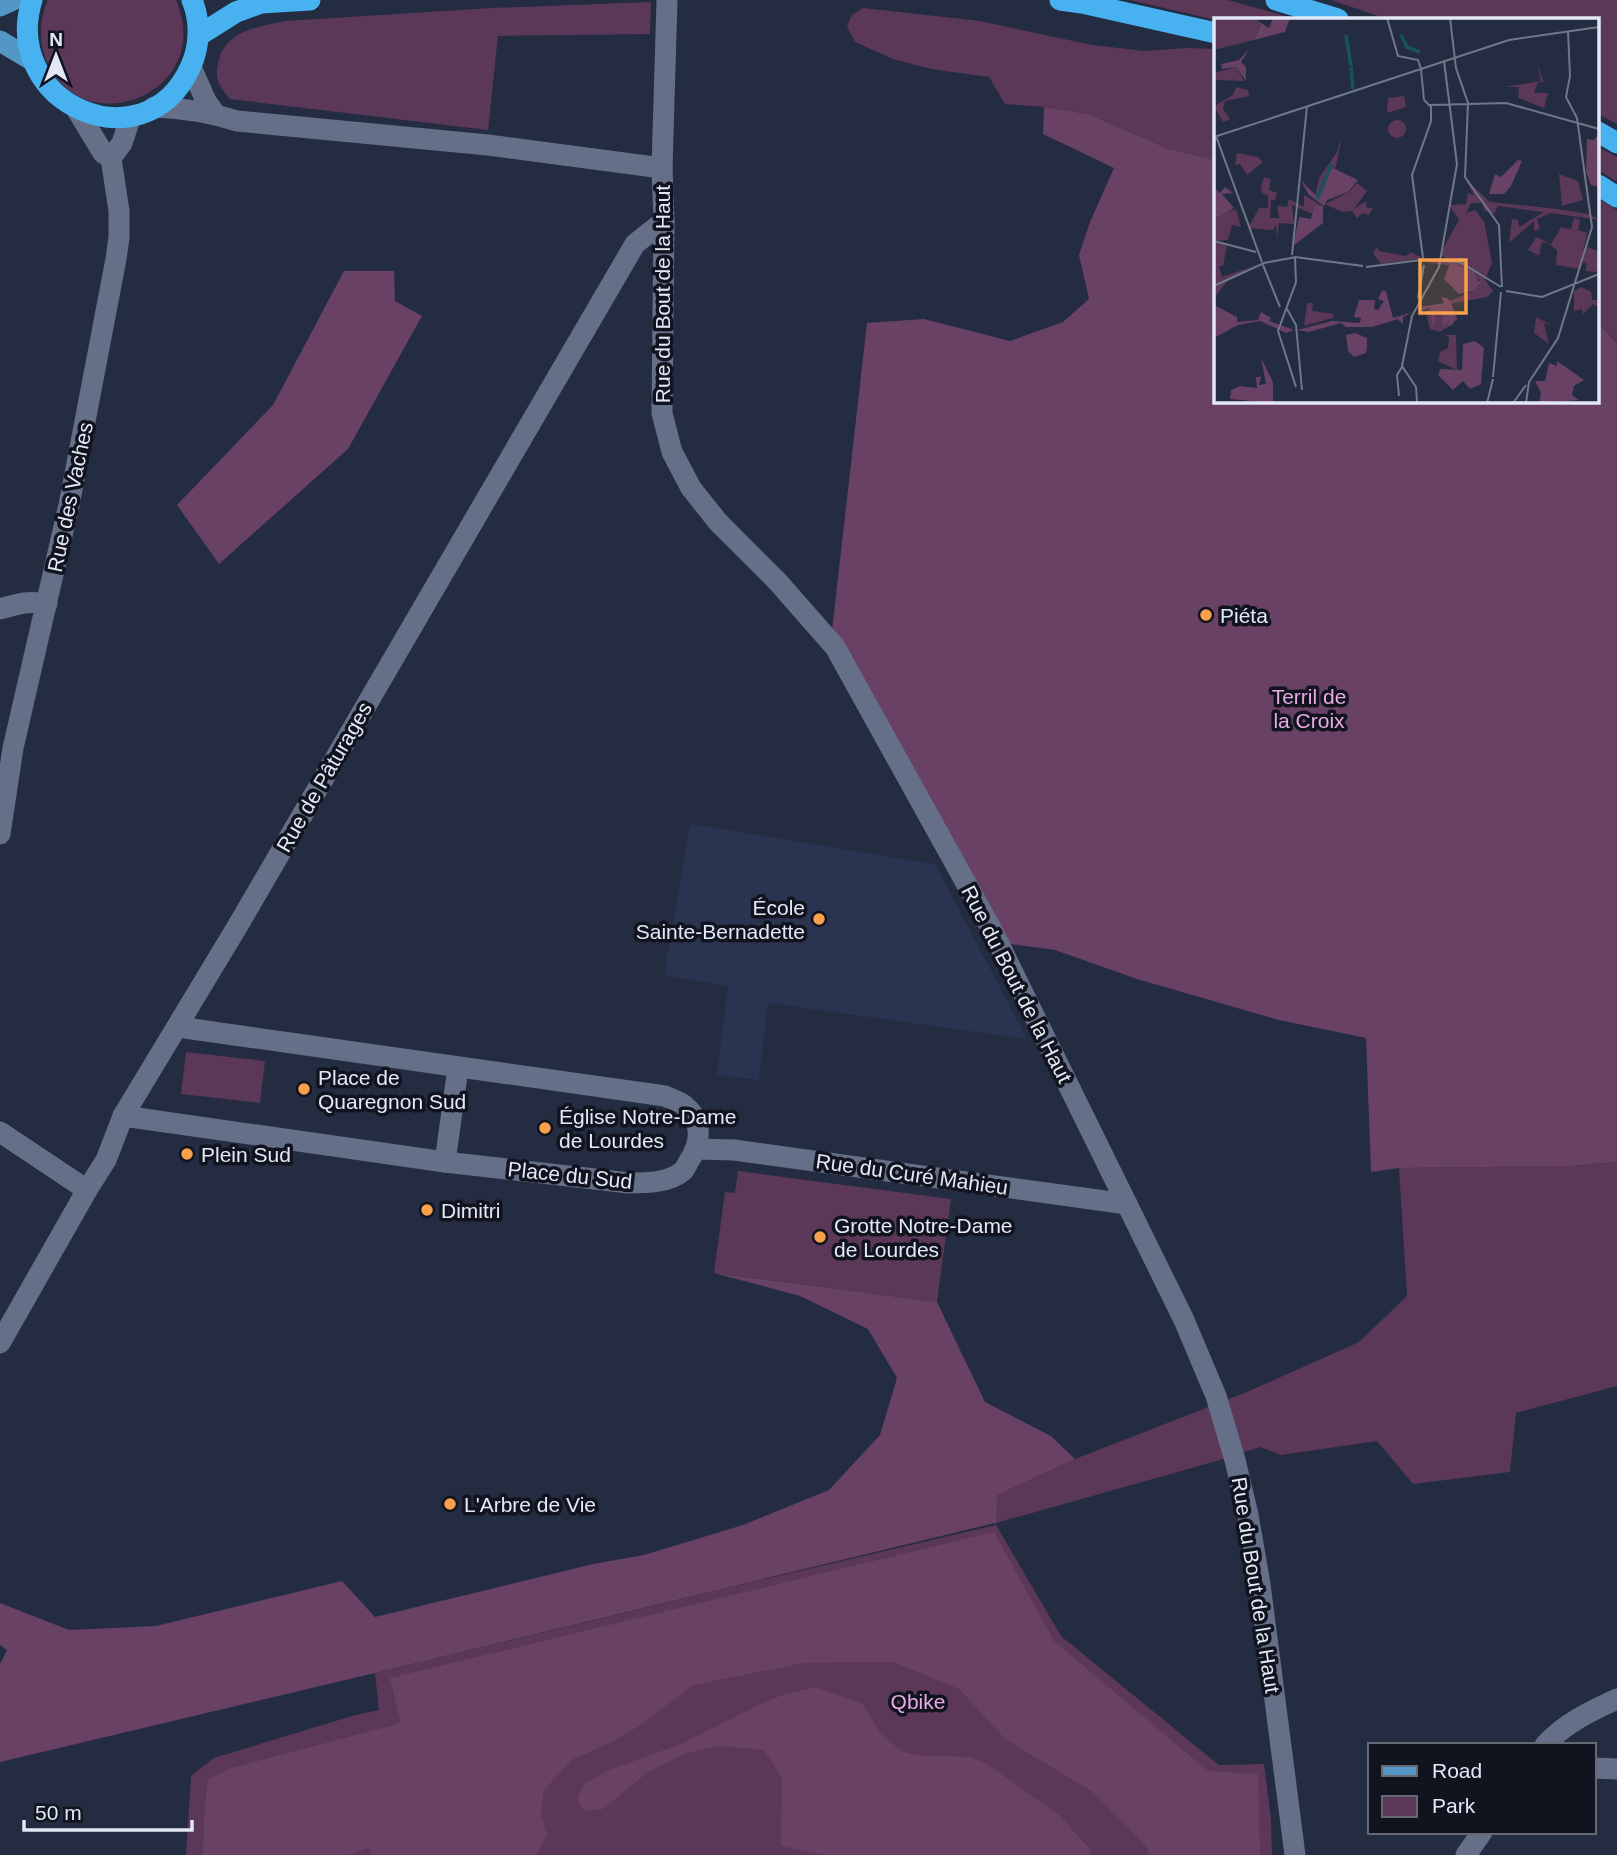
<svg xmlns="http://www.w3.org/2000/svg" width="1617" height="1855" viewBox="0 0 1617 1855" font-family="Arial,sans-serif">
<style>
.built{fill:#2a3450}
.green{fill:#5b3758}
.forest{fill:#684165}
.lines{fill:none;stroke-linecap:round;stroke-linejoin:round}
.minor{stroke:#666f88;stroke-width:21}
.major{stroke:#5397c6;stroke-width:21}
.highway{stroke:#47b2ef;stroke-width:21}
.poi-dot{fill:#f8a04b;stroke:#11141e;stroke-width:2.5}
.labels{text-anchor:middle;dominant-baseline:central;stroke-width:7;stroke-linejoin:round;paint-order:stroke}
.street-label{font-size:21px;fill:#e2e8f6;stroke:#11141e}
.poi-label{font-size:21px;fill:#e2e8f6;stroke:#11141e;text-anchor:start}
.park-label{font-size:21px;fill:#e9a9e3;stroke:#11141e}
.inset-river{fill:none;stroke:#17535a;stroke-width:3.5}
.inset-road{fill:none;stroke:#707789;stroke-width:2}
.view{fill:#f8a04b;fill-opacity:0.15;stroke:#f8a04b;stroke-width:3.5}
.inset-edge{fill:none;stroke:#e2e8f6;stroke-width:3.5}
</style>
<rect width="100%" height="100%" fill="#242c41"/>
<polygon class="built" points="690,824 935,864 1027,1039 768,1003 759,1080 717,1075 728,986 664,975"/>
<g class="green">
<path d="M 48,0 L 176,0 C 216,93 84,145 47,62 C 38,42 39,20 48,0 Z"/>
<polygon points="1130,0 1228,0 1296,19 1216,20"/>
<polygon points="1331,0 1617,0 1617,124 1598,114 1598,19 1387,19"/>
<path d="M 651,2 L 650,34 L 498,36 L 488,130 L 230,99 C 218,85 214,78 219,60 C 226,30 261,26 286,21 L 492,8 Z"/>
<polygon points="863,8 980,21 1092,45 1145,51 1187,48 1216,49 1216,154 1212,159 1169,149 1088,114 1044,107 1005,104 989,77 931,69 893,59 855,42 847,26 852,15"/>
<polygon points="1598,147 1617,157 1617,182 1598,170"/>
<polygon points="1598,199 1617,210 1617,342 1598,322"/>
<polygon points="186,1052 265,1061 260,1103 181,1094"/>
<polygon points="1617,1162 1617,1386 1516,1413 1510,1472 1413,1484 1377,1441 1281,1455 1260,1447 1220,1460 996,1523 996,1495 1075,1459 1247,1392 1359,1342 1407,1296 1399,1168 1569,1166"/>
<polygon points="738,1171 951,1199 937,1302 714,1273 725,1192 735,1193"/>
<polygon points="996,1525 1061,1636 1219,1765 1264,1764 1271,1819 1272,1855 186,1855 191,1776 214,1758 352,1716 379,1710 375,1673 757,1581"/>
</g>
<g class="forest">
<polygon points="1044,107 1088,114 1169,149 1212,159 1216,154 1216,401 1598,401 1598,322 1617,343 1617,1162 1569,1166 1399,1168 1371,1172 1366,1038 1279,1020 1137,979 1055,950 989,941 830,648 867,323 924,319 1010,341 1063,322 1089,299 1079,255 1090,222 1114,168 1043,134"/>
<polygon points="344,271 394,271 395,301 422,316 348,449 219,564 177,505 273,405"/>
<polygon points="714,1273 937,1302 985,1402 1051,1436 1075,1459 997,1495 996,1525 995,1523 375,1673 0,1762 0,1664 7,1650 0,1645 0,1603 69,1630 156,1626 342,1581 375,1617 593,1564 644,1555 743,1525 829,1490 880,1435 897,1378 868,1329 800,1296"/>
<polygon points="994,1532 1054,1641 1208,1771 1258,1774 1260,1855 1149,1855 1147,1847 1093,1792 1005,1739 959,1689 893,1662 803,1663 693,1685 645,1722 616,1740 572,1760 544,1790 541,1813 547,1835 536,1855 371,1855 369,1848 347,1855 203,1855 204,1817 208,1779 231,1768 401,1723 390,1678"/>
<polygon points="816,1687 863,1704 880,1732 901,1751 916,1755 969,1757 984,1762 1059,1815 1089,1848 1091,1855 826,1855 781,1846 782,1778 764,1750 720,1746 686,1753 648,1772 603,1809 584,1811 577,1800 584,1784 609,1770 681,1744 767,1701 785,1694"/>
</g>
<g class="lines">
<g class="minor">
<polyline points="667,0 662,168 664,221 662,413 672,452 691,488 718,522 777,581 835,647 992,930 1184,1320 1216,1396 1235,1460 1248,1515 1260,1584 1295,1855"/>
<polyline points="191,67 206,101 216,115"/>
<path d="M 154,107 C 183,108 209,112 237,121 L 488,145 L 662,168"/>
<polyline points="111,158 122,143 131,116"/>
<path d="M 0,609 C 17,604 29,600 47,604"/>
<polyline points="0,834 13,748 69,505 116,259 119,237 119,211 111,158 103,153 77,110"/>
<path d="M 123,1116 L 445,1162 L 629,1183 C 646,1183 669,1183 683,1171 C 686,1168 687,1164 689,1161 C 701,1143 703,1121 685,1106 C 680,1101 671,1099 665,1096 L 178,1027"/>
<polyline points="0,1132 87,1190"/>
<polyline points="697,1149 734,1150 1127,1204"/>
<polyline points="445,1162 458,1068"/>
<polyline points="0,1343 87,1190 106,1160 123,1116 237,927 635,244 664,221"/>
<path d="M 1545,1745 C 1565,1723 1591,1711 1617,1699"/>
<polyline points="1594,1768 1617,1769"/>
<polyline points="1466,1855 1482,1832"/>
</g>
<g class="major">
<polyline points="0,6 13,0"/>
<polyline points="0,41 30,59"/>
</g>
<g class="highway">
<path d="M 32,0 C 0,104 144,167 190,68 C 200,47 201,22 192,0"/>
<polyline points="1060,0 1082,3 1216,33"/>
<polyline points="1276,0 1338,19"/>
<polyline points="198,36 236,12 261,3 310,0"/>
<polyline points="1598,132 1617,143"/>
<polyline points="1598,185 1617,197"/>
</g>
</g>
<g class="poi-dot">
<circle cx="1206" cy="615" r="7"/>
<circle cx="819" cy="919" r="7"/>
<circle cx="304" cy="1089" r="7"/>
<circle cx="545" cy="1128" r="7"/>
<circle cx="187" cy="1154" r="7"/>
<circle cx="427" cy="1210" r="7"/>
<circle cx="820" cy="1237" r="7"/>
<circle cx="450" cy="1504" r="7"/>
</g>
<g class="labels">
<g class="street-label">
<text transform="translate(662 294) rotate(-90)">Rue du Bout de la Haut</text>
<text transform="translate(70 497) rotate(-78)">Rue des Vaches</text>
<text transform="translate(324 777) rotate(-60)">Rue de Pâturages</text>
<text transform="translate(1017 984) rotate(63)">Rue du Bout de la Haut</text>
<text transform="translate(912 1174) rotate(8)">Rue du Curé Mahieu</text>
<text transform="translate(570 1175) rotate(6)">Place du Sud</text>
<text transform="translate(1256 1585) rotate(81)">Rue du Bout de la Haut</text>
</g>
<g class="poi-label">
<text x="1220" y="615">Piéta</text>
<text x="805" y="907" text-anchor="end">École<tspan x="805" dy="24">Sainte-Bernadette</tspan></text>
<text x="318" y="1077">Place de<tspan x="318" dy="24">Quaregnon Sud</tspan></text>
<text x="559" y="1116">Église Notre-Dame<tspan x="559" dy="24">de Lourdes</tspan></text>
<text x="201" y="1154">Plein Sud</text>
<text x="441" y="1210">Dimitri</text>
<text x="834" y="1225">Grotte Notre-Dame<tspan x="834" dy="24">de Lourdes</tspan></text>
<text x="464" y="1504">L'Arbre de Vie</text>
</g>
<g class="park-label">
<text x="1309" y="696">Terril de<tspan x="1309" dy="24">la Croix</tspan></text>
<text x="918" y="1701">Qbike</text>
</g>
</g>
<g transform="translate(1214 18)">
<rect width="385" height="385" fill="#242c41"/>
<path d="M 0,0 L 39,0 L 47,7 L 40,22 L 0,32 ZM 323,47 L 330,64 L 324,64 L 320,75 L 334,75 L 330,90 L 304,80 L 305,69 L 291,69 L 327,63 ZM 22,49 L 30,63 L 0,62 L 0,55 ZM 22,69 L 34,72 L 35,78 L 11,83 L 9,91 L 16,101 L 9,104 L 0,88 L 19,77 ZM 190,78 L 192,89 L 173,95 L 174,80 ZM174 111a9 9 0 1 1 18 0a9 9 0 1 1-18 0ZM 128,116 L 122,149 L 115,152 L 105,181 L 101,178 L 105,160 L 123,134 ZM 23,135 L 44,139 L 49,144 L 33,157 L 26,146 L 21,147 ZM 345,156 L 364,163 L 369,182 L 348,188 ZM 50,159 L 57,161 L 55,172 L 63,175 L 61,182 L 57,182 L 56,200 L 65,200 L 63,188 L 73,189 L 75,181 L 90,189 L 90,177 L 110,189 L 100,188 L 98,196 L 78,187 L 80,206 L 65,205 L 63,220 L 62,206 L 59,212 L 34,210 L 45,190 L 54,190 L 54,177 L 48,175 L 48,169 L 45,175 ZM 251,161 L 276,184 L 343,191 L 375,196 L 385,202 L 337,195 L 323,201 L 326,211 L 320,213 L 320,203 L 295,225 L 298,201 L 304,202 L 305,209 L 330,194 L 284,188 L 280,196 L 270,192 L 268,185 L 257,185 L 252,195 L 261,192 L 270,203 L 278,245 L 271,262 L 279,273 L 273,279 L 235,286 L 244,301 L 226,314 L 216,311 L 212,293 L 259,273 L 268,264 L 244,248 L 213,245 L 232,241 L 226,236 L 245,202 L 235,187 L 252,186 L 254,175 L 260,177 ZM 143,165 L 153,173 L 140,191 L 152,183 L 153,190 L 159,190 L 155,197 L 148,195 L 143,200 L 138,193 L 128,194 L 111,186 L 135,174 ZM 22,191 L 27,209 L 18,207 L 14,222 L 0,223 L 0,198 ZM 360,200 L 366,202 L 364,212 L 373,215 L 369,233 L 374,229 L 385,234 L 385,254 L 371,253 L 373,246 L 369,244 L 366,251 L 342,247 L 343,232 L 334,225 L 328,224 L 325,238 L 314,232 L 322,219 L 337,226 L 347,209 L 357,211 ZM 0,224 L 13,227 L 9,248 L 5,248 L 8,259 L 37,249 L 14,262 L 2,278 ZM 163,229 L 165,233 L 192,238 L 197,234 L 208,240 L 167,246 L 159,235 ZM 367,269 L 377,274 L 378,282 L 385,282 L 385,289 L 379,286 L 369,296 L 368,291 L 360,293 L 360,273 ZM 93,285 L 99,285 L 98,293 L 120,296 L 119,300 L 90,308 ZM 322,299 L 337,307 L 330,305 L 335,326 L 320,315 ZM 231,317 L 242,317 L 243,352 L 224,343 L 226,334 L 234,330 L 235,320 Z" fill="#5b3758"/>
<path d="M 39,0 L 55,10 L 59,0 L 76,0 L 71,14 L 40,22 L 47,7 ZM 36,30 L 27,44 L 32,49 L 32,63 L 22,49 L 8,51 L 7,46 L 25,42 ZM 385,115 L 385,169 L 377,167 L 372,154 L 373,121 L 380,122 ZM 304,142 L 308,143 L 297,168 L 290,176 L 275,176 L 281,156 L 287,159 ZM 117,149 L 144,162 L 134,174 L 113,182 L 110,188 L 95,177 L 86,161 L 104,180 ZM 0,169 L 6,175 L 11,169 L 19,175 L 8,176 L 20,190 L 6,198 L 0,198 ZM 100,188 L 109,188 L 109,205 L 79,228 L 85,199 L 97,201 ZM 236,245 L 259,253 L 264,263 L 269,263 L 259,273 L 245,276 L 230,261 ZM 168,273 L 172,273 L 179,300 L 199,294 L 189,299 L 189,306 L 184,301 L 158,309 L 132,309 L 127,305 L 95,314 L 83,312 L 118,303 L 146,305 L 147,300 L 140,299 L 145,282 L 161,282 L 160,291 L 164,292 L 170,283 L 164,281 ZM 227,279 L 233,280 L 237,284 L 242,299 L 239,306 L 232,310 L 236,302 L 229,309 L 229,293 L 222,293 L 219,312 L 217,296 L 211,297 L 217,290 L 205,293 L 205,289 L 230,285 ZM 0,287 L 23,299 L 23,304 L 44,302 L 47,294 L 57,300 L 55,303 L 80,312 L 72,315 L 46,303 L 24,307 L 0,320 ZM 141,315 L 153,320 L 153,330 L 152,335 L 140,339 L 134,333 L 132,317 ZM 261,323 L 270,330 L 267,366 L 256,371 L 249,363 L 239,372 L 224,357 L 226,351 L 248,352 L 249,326 ZM 47,340 L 59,364 L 59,385 L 16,381 L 17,372 L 26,368 L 43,370 L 42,359 L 47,359 L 45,367 L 52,366 ZM 343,343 L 370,362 L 360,368 L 358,377 L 365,382 L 325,385 L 327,375 L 321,363 L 331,363 L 335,345 L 343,348 Z" fill="#684165"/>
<path class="inset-river" d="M 132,17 L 137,48M 187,17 L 193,29 L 206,34M 137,49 L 139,71M 103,181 L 118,145"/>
<path class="inset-road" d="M 173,0 L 184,38 L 204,42 L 207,51M 236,0 L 242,50 L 254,85 L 251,159 L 285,207 L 288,269M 207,51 L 210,82M 216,87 L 292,85 L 385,111M 2,118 L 48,244M 0,119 L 295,22 L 385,9M 0,223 L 42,234M 78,237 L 93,88M 81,239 L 82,264 L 64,313 L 82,369M 81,239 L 149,248M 209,240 L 198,157 L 217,103 L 217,89 L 210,82M 211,242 L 246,244 L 287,269M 49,247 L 66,289M 152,249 L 207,242M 0,268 L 50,245 L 82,239M 292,273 L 328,279 L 385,256M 204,280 L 210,247M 73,291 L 82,307 L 88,372M 279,359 L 287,274M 185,378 L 183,357 L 188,349M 203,384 L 202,369 L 188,348 L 198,298 L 225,249 L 243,146 L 230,43M 273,385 L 279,361M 299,385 L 312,367M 312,385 L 315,364 L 344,320 L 378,209 L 363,100 L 352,79 L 356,58 L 354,13"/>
<path class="view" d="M 206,242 L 252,242 L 252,295 L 206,295 Z"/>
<rect width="385" height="385" class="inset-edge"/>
</g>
<rect x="1368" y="1743" width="228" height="91" fill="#11141e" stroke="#656974" stroke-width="2"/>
<rect x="1382" y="1766" width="35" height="10" fill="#5397c6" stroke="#656974" stroke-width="2"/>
<text x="1432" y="1778" font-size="21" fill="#e2e8f6">Road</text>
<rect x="1382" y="1796" width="35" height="21" fill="#5b3758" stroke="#656974" stroke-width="2"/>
<text x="1432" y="1813" font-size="21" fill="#e2e8f6">Park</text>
<g transform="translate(56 56)" stroke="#11141e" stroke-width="5" paint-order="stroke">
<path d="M0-5L12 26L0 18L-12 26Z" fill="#e2e8f6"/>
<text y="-10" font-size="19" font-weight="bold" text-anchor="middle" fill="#e2e8f6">N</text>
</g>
<path d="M24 1820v10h168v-10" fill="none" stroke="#e2e8f6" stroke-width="3.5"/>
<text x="35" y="1820" font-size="21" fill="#e2e8f6" stroke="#11141e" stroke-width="5" paint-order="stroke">50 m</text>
</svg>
